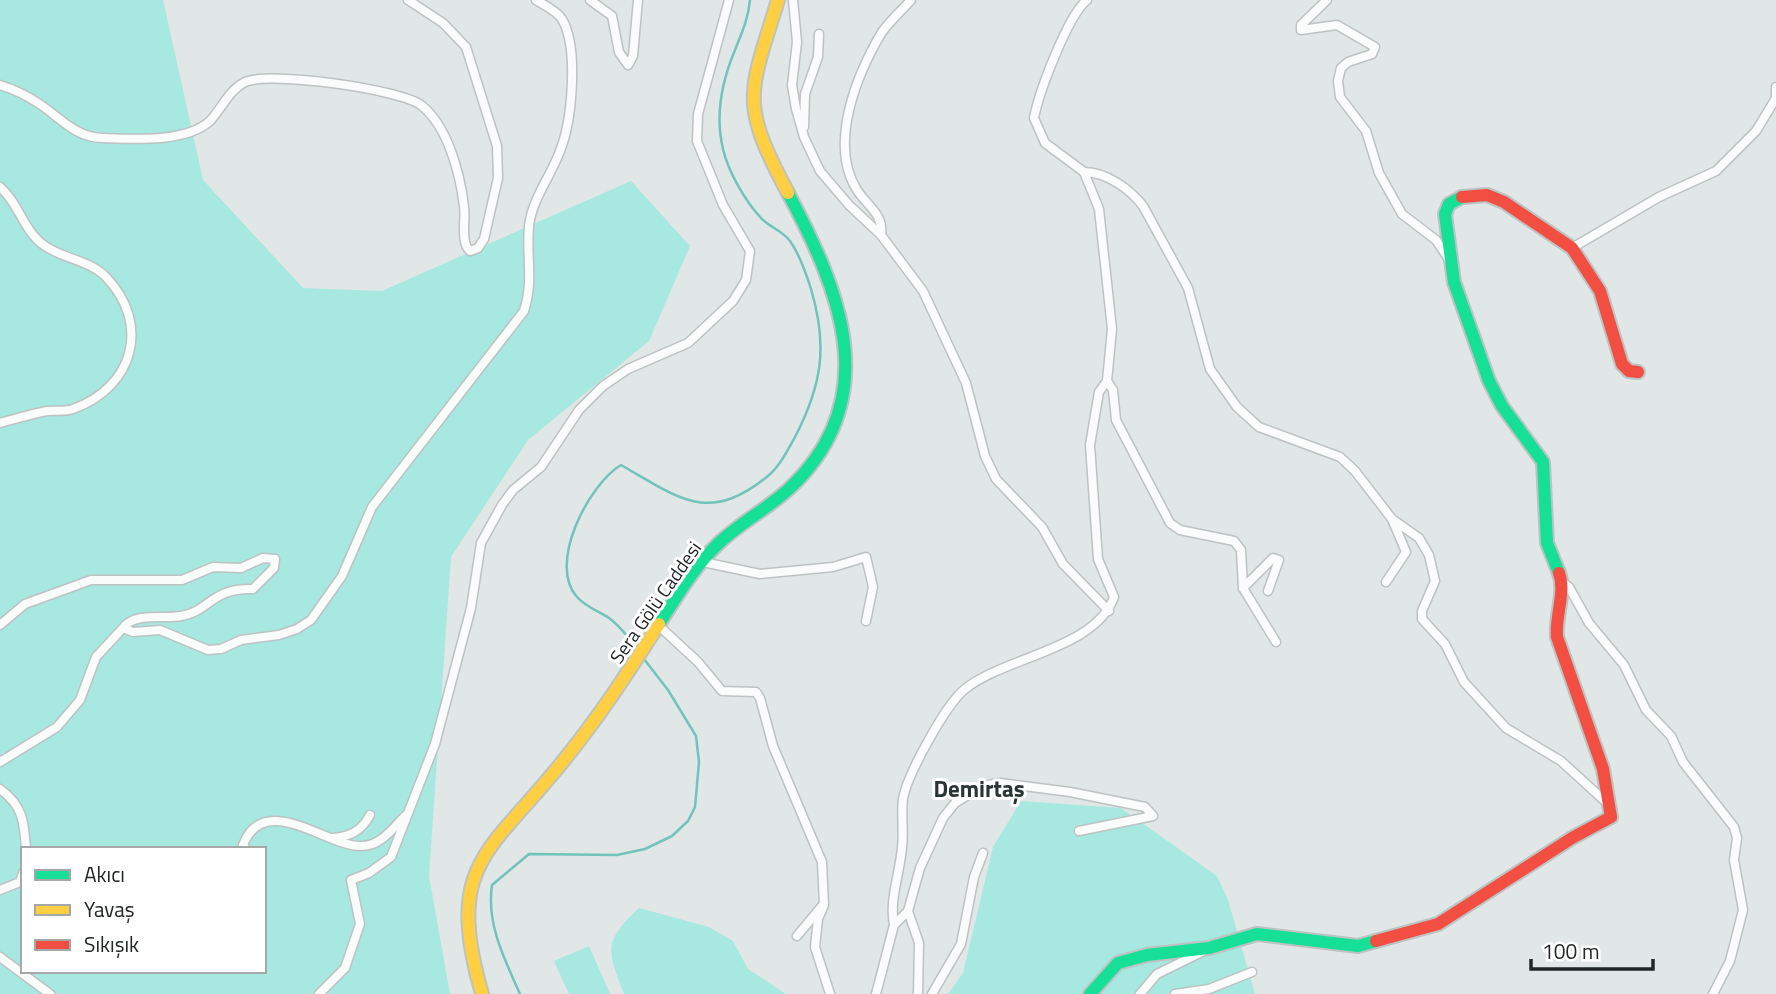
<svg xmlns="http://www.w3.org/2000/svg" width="1776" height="994" viewBox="0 0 1776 994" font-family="'Titillium Web',sans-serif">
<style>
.green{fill:#a7e8e0;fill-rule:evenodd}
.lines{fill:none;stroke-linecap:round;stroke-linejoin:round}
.stream{stroke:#71c3bb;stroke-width:2.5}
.street-casing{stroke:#bdc2c2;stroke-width:11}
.fast-casing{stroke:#bdc2c2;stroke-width:16}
.slow-casing{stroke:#bdc2c2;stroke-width:16}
.jam-casing{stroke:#bdc2c2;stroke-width:16}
.street{stroke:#fafbfb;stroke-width:8}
.fast{stroke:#16e098;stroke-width:12}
.slow{stroke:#ffcf43;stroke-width:12}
.jam{stroke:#f24e42;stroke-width:12}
.labels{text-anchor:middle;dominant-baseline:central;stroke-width:6;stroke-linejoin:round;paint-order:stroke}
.street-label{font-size:19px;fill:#212626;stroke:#fff}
.quarter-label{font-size:23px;font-weight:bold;fill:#2a3533;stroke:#fff}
</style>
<rect width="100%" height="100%" fill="#e0e7e6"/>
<g class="green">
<path d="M 0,0 L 163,0 L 203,180 L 303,288 L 382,291 L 631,181 L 690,246 L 649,341 L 528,440 L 451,557 L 429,876 L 450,994 L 0,994 ZM 23,849 L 264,849 L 264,971 L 23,971 Z"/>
<polygon points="1021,801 1121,808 1217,876 1228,900 1255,994 948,994 963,973 993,847"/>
<path d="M 639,908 L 709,927 L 733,941 L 748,969 L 786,994 L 624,994 C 607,949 603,942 639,908 Z"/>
<polygon points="589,946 610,994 569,994 554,961"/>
</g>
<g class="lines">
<g class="stream">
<path d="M 638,650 C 630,639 620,626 609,618 C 598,611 586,607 577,597 C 547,564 589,484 621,465 C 679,498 708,525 768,476 C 780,466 787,451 795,437 C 822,385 828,346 811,289 C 806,273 800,255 790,241 C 783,231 769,227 761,218 C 745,201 728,171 723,149 C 715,116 722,81 735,50 C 742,32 748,20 750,0"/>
<path d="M 520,994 C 505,960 486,924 492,885 L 529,854 L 617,855 L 645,849 L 672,836 L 688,821 L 695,807 L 699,762 L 696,736 L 668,690 L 644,659"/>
</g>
<defs>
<g id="street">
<polyline points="590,0 612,16 619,52 628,65 633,56 638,0"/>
<polyline points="793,0 797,42 792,85 796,109 804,137 820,171 849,205 881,235 923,291 966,383 985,456 996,479 1042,527 1063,564 1109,611"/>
<polyline points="1327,0 1301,25 1301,30 1337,25 1375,47 1372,54 1348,62 1341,68 1338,81 1340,97 1366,131 1379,173 1402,214 1436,240 1448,258"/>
<path d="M 0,85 C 13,89 26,95 38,103 C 60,117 74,137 102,138 C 132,139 186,143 210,121 C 222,108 229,90 245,82 C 270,71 399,89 421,105 C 448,126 460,174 464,206 C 466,219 460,243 470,251 L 478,248 L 484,239 L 498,178 L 497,146 L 466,47 L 443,23 L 408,0"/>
<polyline points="804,127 805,94 818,57 819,34"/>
<path d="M 1084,172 C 1106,172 1130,189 1143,206 L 1188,288 L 1210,369 L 1237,407 L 1259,427 L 1340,457 L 1355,471 L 1392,519 L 1419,538 L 1429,555 L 1435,581 L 1422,611 L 1422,619 L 1445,644 L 1464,682 L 1506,728 L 1561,761 L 1607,803"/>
<path d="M 0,187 C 19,203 23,231 45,246 C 64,259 89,260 106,277 C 151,324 134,387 73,409 C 65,412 55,410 47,411 C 31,414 15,419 0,423"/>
<path d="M 881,235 C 884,214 867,206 857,190 C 828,144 857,74 882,32 C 890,21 902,10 911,0"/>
<polyline points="1572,248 1659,197 1716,171 1756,131 1776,98 1776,87"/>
<polyline points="1107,381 1113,390 1116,420 1170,523 1180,530 1234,541 1241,550 1243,588 1276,642"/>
<polyline points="703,562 760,574 833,567 866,557 873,587 866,621"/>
<polyline points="1386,582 1406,552 1392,519"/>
<polyline points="1562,582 1569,587 1589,623 1624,665 1646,710 1671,736 1683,762 1734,827 1737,838 1734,860 1743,910 1730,961 1713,994"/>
<polyline points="1243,588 1273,558 1279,560 1268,591"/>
<path d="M 0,625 L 25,604 L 91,580 L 182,580 L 213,567 L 241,568 L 263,558 L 275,559 L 274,568 L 253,589 C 210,588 211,611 181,616 C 164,619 134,612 123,628 L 133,632 L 160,630 L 208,650 L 221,649 L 241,640 L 279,635 L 297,629 L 311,620 L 342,576 L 372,507 L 524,311 C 534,280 526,257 529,226 C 532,199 551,176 560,151 C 572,121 579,48 562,19 C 557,11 544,5 536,0"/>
<polyline points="658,625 698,662 722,691 756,692 760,698 773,746 822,862 824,905 818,919 815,947 830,994"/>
<polyline points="0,762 57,727 80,700 96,657 123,628"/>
<path d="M 0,789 C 23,806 24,821 26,849"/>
<path d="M 331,838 C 349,837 361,832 370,815"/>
<path d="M 246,849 L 243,845 C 264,790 328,847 361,846 C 381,846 392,829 405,816"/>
<polyline points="0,890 20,882 23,873"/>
<polyline points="908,911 919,943 918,994"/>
<path d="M 894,925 C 889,899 900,874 902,847 C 904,831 901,815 903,799 C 907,775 946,704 965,689 C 1004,657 1096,649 1114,597 L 1098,559 L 1090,445 L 1099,392 L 1107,381 L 1112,329 L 1099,209 L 1084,172 L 1045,143 L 1034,118 C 1039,92 1068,15 1087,0"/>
<polyline points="797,936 822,906"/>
<polyline points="0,957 50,994"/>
<polyline points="319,994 345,968 360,924 351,880 369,873 391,857 435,744 471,608 481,543 502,505 513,490 541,467 579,410 603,386 628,369 688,343 733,301 746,280 750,251 723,205 697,141 698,114 729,0"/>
<polyline points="876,994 894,925 908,911 920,868 943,818 955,803 982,786 1000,783 1070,792 1145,807 1153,816 1079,831"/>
<polyline points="932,994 961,944 974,877 983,853"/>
<polyline points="1140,994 1157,974 1206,950"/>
<polyline points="1175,994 1209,989 1252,972"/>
</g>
<g id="fast">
<polyline points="1462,197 1449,204 1445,214 1454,282 1489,381 1502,406 1543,462 1547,543 1559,573"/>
<path d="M 659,624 C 677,596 695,565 719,543 C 741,522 769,508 791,487 C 885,397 839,289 788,193"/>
<polyline points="1090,994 1118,963 1147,955 1209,948 1257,934 1358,946 1376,941"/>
</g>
<g id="slow">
<path d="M 778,0 C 749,95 739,101 788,193"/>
<path d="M 482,994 C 444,862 490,853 564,760 C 599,717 629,671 659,624"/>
</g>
<g id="jam">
<polyline points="1462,197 1487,195 1504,202 1572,248 1600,291 1622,364 1629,371 1638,372"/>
<path d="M 1376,941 L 1438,924 L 1572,838 L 1611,817 L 1603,769 L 1557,637 C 1555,616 1566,592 1559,573"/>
</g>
</defs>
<use href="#street" class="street-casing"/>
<use href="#fast" class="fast-casing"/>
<use href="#slow" class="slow-casing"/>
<use href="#jam" class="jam-casing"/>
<use href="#street" class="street"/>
<use href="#fast" class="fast"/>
<use href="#slow" class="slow"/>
<use href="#jam" class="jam"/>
</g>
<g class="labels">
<g class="street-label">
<text transform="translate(655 602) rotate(-55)">Sera Gölü Caddesi</text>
</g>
<g class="quarter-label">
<text x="979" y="788">Demirtaş</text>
</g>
</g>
<rect x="21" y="847" width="245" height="126" fill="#ffffff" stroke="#a6a8a8" stroke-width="2"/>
<rect x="35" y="870" width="35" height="10" fill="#16e098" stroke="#a6a8a8" stroke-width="2"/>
<text x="84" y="882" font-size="21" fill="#212626">Akıcı</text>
<rect x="35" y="905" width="35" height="10" fill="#ffcf43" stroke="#a6a8a8" stroke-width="2"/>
<text x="84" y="917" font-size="21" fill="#212626">Yavaş</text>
<rect x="35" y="940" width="35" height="10" fill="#f24e42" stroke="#a6a8a8" stroke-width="2"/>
<text x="84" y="952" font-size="21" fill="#212626">Sıkışık</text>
<path d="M1531 959v10h122v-10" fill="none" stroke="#212626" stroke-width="3.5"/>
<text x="1542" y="959" font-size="21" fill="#212626" stroke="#ffffff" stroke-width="5" paint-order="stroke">100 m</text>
</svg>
